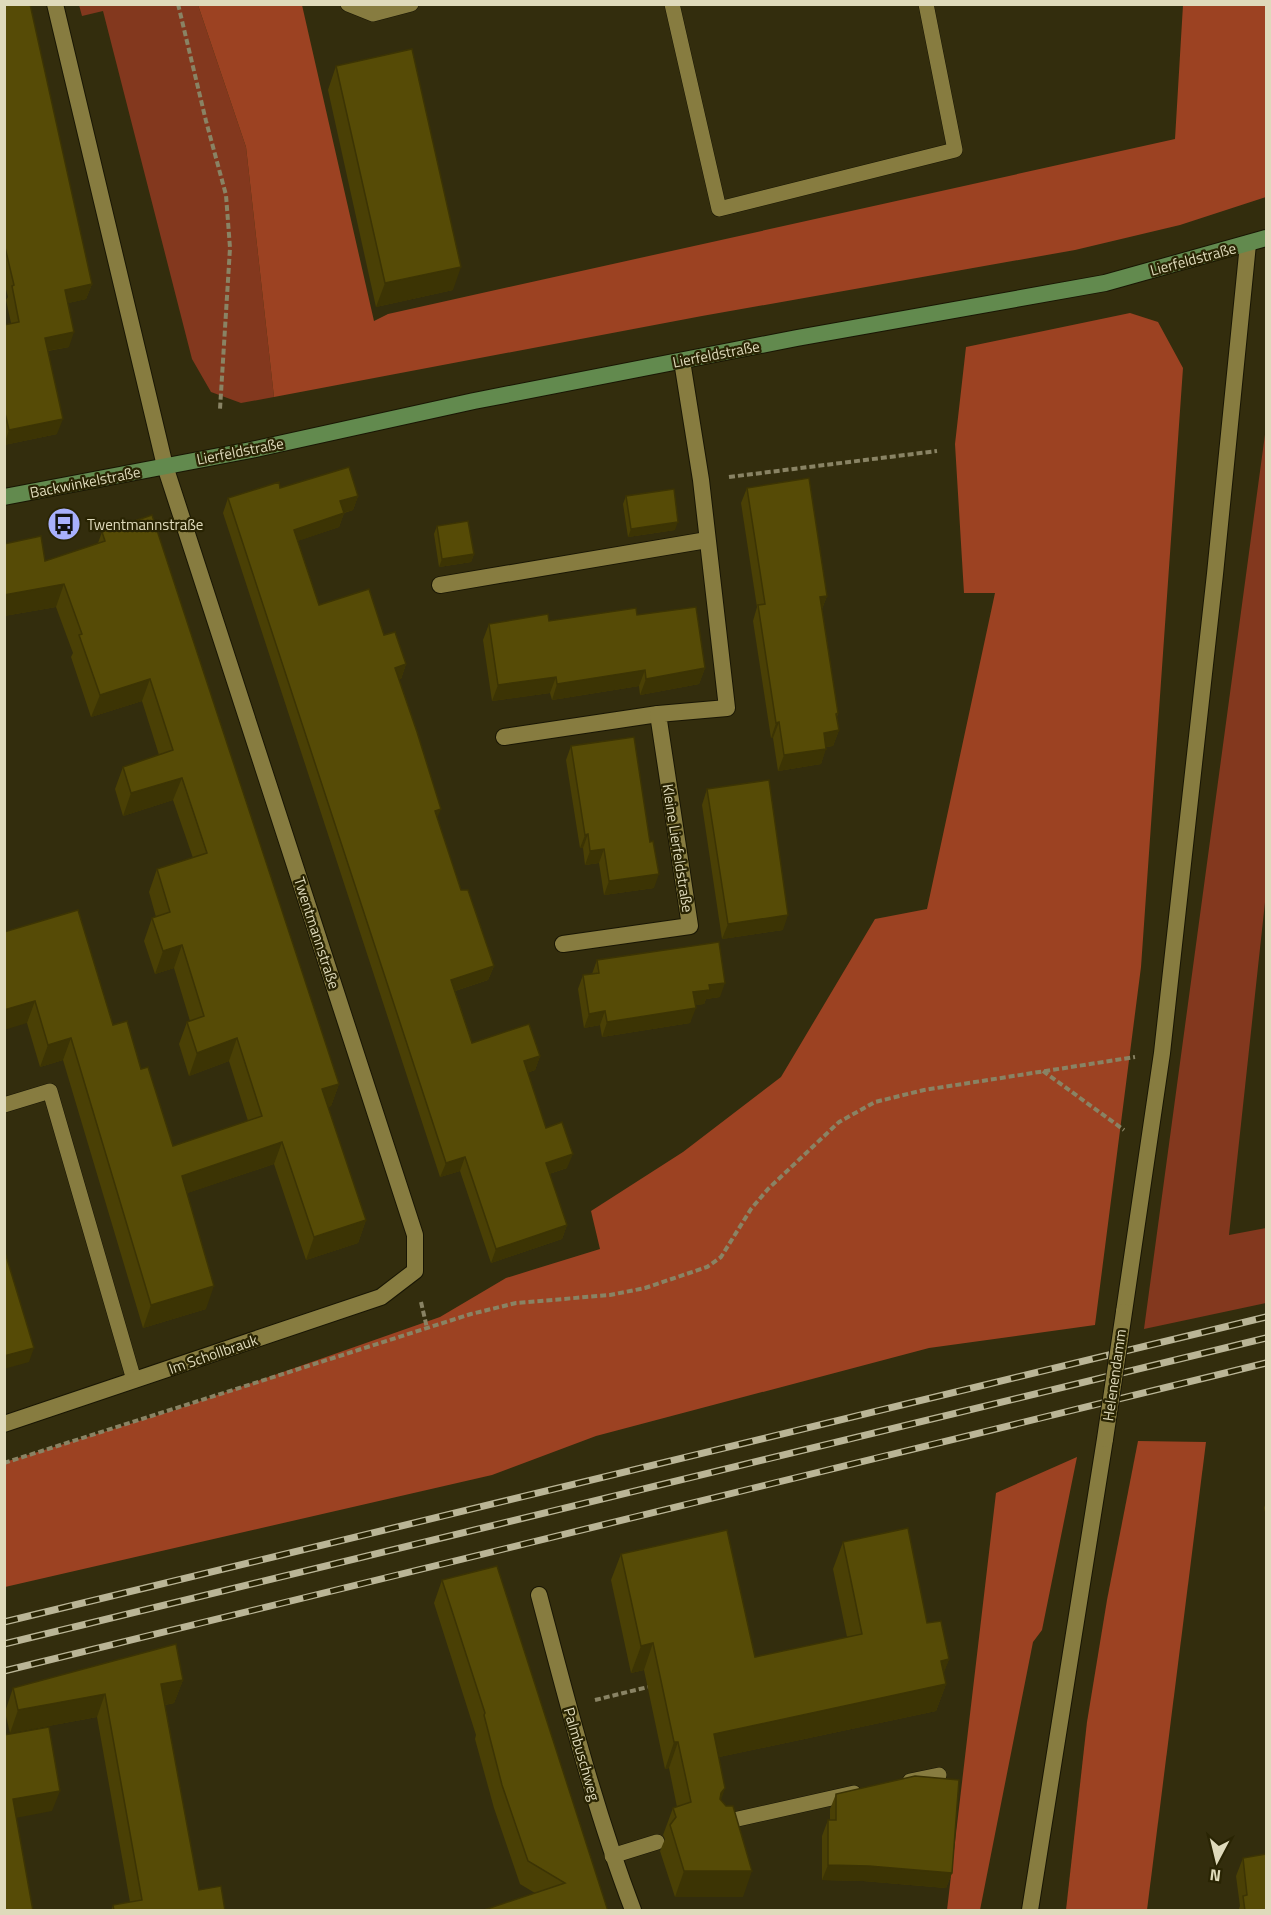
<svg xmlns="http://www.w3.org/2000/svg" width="1271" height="1915" viewBox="0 0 1271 1915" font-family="'Titillium Web',sans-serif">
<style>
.green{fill:#83381e}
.forest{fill:#9c4222}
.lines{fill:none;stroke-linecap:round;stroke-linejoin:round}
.service-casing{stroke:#191604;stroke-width:16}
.minor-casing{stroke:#191604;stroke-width:18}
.tertiary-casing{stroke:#191604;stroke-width:18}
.secondary-casing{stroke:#191604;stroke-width:18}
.path{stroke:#898364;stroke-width:4;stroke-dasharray:6 3;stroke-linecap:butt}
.service{stroke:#877c40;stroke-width:15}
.minor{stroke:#877c40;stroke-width:16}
.tertiary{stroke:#877c40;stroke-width:16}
.secondary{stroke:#628a4e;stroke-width:16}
.rail-casing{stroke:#bab596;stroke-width:7}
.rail{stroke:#292403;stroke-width:4.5;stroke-dasharray:14;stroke-linecap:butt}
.tertiary-bridge-casing{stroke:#191604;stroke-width:18;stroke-linecap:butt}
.tertiary-bridge{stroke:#877c40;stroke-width:16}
.wall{fill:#4a4005}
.shaded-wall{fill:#3c3404}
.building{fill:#564b06;stroke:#3c3404;stroke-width:1.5}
.labels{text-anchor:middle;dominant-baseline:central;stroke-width:4.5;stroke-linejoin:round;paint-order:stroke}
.street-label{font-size:15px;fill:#dfdabb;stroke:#292403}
.poi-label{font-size:15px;fill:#dfdabb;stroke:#292403;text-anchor:start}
</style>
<rect width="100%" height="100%" fill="#332d0d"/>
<g class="green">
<polygon points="79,5 198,5 246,147 274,397 241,403 211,392 192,359 103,11 82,16"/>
<polygon points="1266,427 1266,893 1229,1235 1266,1228 1266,1303 1144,1329"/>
</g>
<g class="forest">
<polygon points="198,5 302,5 374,321 388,314 1175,139 1183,5 1266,5 1266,197 1180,225 1075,250 702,316 274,397 246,147"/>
<polygon points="1130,313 1158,322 1183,368 1141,967 1095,1325 929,1348 596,1436 492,1475 5,1587 5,1462 172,1411 440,1317 506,1278 600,1249 591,1211 683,1152 781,1077 875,919 927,909 995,593 964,593 955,444 966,347"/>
<polygon points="1138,1441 1206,1442 1147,1910 1066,1910 1087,1722 1107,1600"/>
<polygon points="1077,1457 1042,1630 1033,1642 980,1910 947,1910 996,1493"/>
</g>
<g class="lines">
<defs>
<g id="service">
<polyline points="348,4 373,14 411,4"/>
<polyline points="672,4 719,209 955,150 926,4"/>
<polyline points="4,1105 50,1091 134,1380"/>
<polyline points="910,1781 939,1775"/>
<polyline points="720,1823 854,1793"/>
<polyline points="612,1856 657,1842"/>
</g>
<g id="minor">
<polyline points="440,585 707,540"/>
<polyline points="504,737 658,714"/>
<polyline points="563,944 690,926 658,714 727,708 701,480 682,361"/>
<polyline points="4,1424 381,1297 415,1271 415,1235 165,466"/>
<path d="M 539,1595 C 567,1701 594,1808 633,1910"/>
</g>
<g id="tertiary">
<polyline points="55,4 165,466"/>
<polyline points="1124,1312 1162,1053 1215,574 1248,244"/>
<polyline points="1030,1910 1105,1439"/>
</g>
<polyline id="secondary" points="4,497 251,450 474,401 797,338 1105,283 1266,238"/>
</defs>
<use href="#service" class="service-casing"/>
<use href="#minor" class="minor-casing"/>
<use href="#tertiary" class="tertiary-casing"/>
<use href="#secondary" class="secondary-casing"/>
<g class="path">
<polyline points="178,4 206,121 226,195 230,248 220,409"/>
<polyline points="729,477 937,451"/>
<polyline points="1043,1071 1124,1130"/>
<polyline points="421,1302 427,1328"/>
<polyline points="4,1463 471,1314 516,1303 610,1295 645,1288 707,1267 721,1257 751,1209 768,1189 839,1122 875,1102 924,1090 1135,1057"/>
<polyline points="595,1700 652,1686"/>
</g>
<use href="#service" class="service"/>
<use href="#minor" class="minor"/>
<use href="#tertiary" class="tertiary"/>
<use href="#secondary" class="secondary"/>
<defs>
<g id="rail">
<polyline points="4,1622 1266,1317"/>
<polyline points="4,1644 1266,1338"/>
<polyline points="4,1671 1266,1363"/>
</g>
</defs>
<use href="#rail" class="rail-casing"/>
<use href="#rail" class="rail"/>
<defs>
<polyline id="tertiary-bridge" points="1105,1439 1124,1312"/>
</defs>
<use href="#tertiary-bridge" class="tertiary-bridge-casing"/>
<use href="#tertiary-bridge" class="tertiary-bridge"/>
</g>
<g class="wall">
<polygon points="4,4 92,284 86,299 68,303 69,347 48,351 57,434 4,445 4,325 11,323 6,300 8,297 4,282"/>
<polygon points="336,66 453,290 376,307 328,90"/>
<polygon points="280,488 358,496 353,510 344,513 339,527 297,541 319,605 384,635 406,664 401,679 399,679 437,818 461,890 494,966 488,980 455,991 472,1043 540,1056 535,1070 527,1073 546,1128 567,1168 549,1174 567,1225 562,1239 491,1263 460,1171 440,1177 223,513 228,498"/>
<polygon points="747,488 827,596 822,609 838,713 837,717 839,730 833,746 826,747 821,764 778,771 773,738 771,738 753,621 757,607 741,503"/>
<polygon points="626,496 675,530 628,537 623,504"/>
<polygon points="437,526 474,554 471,562 439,567 434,534"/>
<polygon points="102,532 339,1084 331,1106 328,1107 366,1220 358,1243 306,1260 274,1164 187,1193 206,1309 143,1328 63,1060 40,1067 27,1023 4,932 113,1025 141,1069 173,1146 248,1121 229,1061 189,1076 179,1044 187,1022 190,1021 174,968 155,974 144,941 152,918 156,917 149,892 157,869 193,858 173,800 123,816 115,789 123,767 159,755 142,701 91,717 71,657 73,653 56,607 4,616 4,544 45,561 98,543"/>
<polygon points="637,615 705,668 699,684 640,695 639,686 552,700 550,693 492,701 483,640 489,624"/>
<polygon points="571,746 654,888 604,895 599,863 585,865 583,848 580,848 566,760"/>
<polygon points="707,789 783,930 722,939 702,805"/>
<polygon points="597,960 720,997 706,999 704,1004 695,1005 690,1023 602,1037 600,1025 584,1028 578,989 583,975 592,974"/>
<polygon points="1266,1502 1266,1516 1264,1508"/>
<polygon points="843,1542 927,1623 949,1659 943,1674 946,1684 936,1711 719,1757 721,1800 743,1897 675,1897 660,1851 665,1839 663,1835 673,1808 677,1807 669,1768 665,1769 644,1670 631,1673 611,1580 621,1554 755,1657 847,1637 833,1569"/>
<polygon points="442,1580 608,1911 535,1893 520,1884 494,1808 475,1739 476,1735 434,1603"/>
<polygon points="183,1680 174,1703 165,1705 199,1890 225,1911 111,1911 113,1905 130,1902 97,1717 10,1733 5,1712 13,1688"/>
<polygon points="836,1794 952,1873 946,1888 863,1881 822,1880 822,1836 828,1820 830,1820 830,1809"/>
<polygon points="1243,1858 1266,1911 1238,1911 1240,1906 1236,1876"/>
</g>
<g class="shaded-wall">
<polygon points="461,267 453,290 376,307 385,283"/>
<polygon points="92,284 86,299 60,305 65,290"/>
<polygon points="74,332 69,347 40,352 45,338"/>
<polygon points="63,419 57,434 4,445 9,430"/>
<polygon points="358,496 353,510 335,515 340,501"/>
<polygon points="344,513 339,527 289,544 294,530"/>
<polygon points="678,522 675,530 628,537 631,529"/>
<polygon points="474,554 471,562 439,567 442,559"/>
<polygon points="64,584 56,607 4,616 4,595"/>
<polygon points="827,596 821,611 820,597"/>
<polygon points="406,664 401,679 390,682 395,668"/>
<polygon points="705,668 699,684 640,695 646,679"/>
<polygon points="645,670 639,686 552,700 557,684"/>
<polygon points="556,677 550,693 492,701 498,685"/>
<polygon points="150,679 142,701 91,717 100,695"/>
<polygon points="779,722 773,738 771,738 776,723"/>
<polygon points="839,730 833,746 819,748 824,733"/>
<polygon points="826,749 821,764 778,771 784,755"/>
<polygon points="182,778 173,800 123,816 131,793"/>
<polygon points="441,809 435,823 435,811"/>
<polygon points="588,834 583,848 580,848 585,835"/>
<polygon points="604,849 599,863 585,865 590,851"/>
<polygon points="659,874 654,888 604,895 609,881"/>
<polygon points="788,915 783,930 722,939 728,924"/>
<polygon points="182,945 174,968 155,974 163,951"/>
<polygon points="494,966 488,980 446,994 451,980"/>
<polygon points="725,983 720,997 706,999 704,1004 688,1006 693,992 709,985"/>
<polygon points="35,1001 27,1023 4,1030 4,1010"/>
<polygon points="696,1008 690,1023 602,1037 607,1022"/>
<polygon points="605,1011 600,1025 584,1028 589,1014"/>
<polygon points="71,1038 63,1060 40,1067 48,1045"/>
<polygon points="237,1038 229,1061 189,1076 197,1053"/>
<polygon points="540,1056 535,1070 518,1076 524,1061"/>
<polygon points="339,1084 331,1106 314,1111 322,1089"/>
<polygon points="282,1142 274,1164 173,1198 182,1176"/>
<polygon points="573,1154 567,1168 540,1177 546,1163"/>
<polygon points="465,1157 460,1171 440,1177 446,1163"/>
<polygon points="366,1220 358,1243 306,1260 314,1237"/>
<polygon points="567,1225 562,1239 491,1263 496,1249"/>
<polygon points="214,1286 206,1309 143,1328 151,1305"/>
<polygon points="34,1348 29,1362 4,1369 4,1356"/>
<polygon points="653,1643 644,1670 631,1673 641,1646"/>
<polygon points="949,1659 939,1686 946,1684 936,1711 705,1760 714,1734"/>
<polygon points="183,1680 174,1703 153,1707 161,1684"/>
<polygon points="105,1694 97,1717 10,1733 18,1710"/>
<polygon points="674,1742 678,1742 669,1768 665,1769"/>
<polygon points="725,1788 716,1815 721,1793"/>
<polygon points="60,1791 52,1811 5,1820 13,1799"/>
<polygon points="828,1865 869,1866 952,1873 946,1888 863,1881 822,1880"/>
<polygon points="684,1871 752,1871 743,1897 675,1897"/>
</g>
<g class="building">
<polygon points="4,4 30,4 92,284 65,290 74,332 45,338 63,419 9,430 4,409 4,325 19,322 12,286 14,285 4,243"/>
<polygon points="412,49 461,267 385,283 336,66"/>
<polygon points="349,467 358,496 340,501 344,513 294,530 319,605 369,589 384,635 395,632 406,664 395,668 417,732 441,809 435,811 461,890 468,890 494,966 451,980 472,1043 529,1024 540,1056 524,1061 546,1128 562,1122 573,1154 546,1163 567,1225 496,1249 465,1157 446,1163 228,498 279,482 280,488"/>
<polygon points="809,478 827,596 820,597 838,713 836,714 839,730 824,733 826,749 784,755 779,722 776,723 758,605 765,604 747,488"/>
<polygon points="674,489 678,522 631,529 626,496"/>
<polygon points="152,515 339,1084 322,1089 366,1220 314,1237 282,1142 182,1176 214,1286 151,1305 71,1038 48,1045 35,1001 4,1010 4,932 78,910 113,1025 127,1021 141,1069 148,1067 173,1146 262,1116 237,1038 197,1053 187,1022 204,1016 182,945 163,951 152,918 170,912 157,869 207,853 182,778 131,793 123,767 173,750 150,679 100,695 79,635 82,634 64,584 4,595 4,544 41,536 45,561 105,541 102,532"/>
<polygon points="468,521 474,554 442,559 437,526"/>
<polygon points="696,607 705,668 646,679 645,670 557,684 556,677 498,685 489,624 548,614 549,621 636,608 637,615"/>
<polygon points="634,737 650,842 653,841 659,874 609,881 604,849 590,851 588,834 585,835 571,746"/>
<polygon points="769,780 788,915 728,924 707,789"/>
<polygon points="719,942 725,983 709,985 710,990 693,992 696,1008 607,1022 605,1011 589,1014 583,975 599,973 597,960"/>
<polygon points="4,1249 34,1348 4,1356"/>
<polygon points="908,1528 927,1623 941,1621 949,1659 941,1661 946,1684 714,1734 725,1788 721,1793 720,1799 726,1806 733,1806 752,1871 684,1871 670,1825 676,1817 673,1808 691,1802 678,1742 674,1742 653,1643 641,1646 621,1554 727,1530 755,1657 862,1634 843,1542"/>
<polygon points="497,1566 608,1911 481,1911 565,1883 528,1861 502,1785 484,1715 485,1713 442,1580"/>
<polygon points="176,1644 183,1680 161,1684 199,1890 221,1886 225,1911 114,1911 113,1905 142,1900 105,1694 18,1710 13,1688"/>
<polygon points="49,1727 60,1791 13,1799 33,1911 4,1911 4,1735"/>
<polygon points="915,1776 959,1780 952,1873 869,1866 828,1865 828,1820 836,1820 836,1794"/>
<polygon points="1266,1854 1266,1911 1245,1911 1243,1896 1247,1895 1243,1858"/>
</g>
<defs>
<symbol id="bus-disc" viewBox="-11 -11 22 22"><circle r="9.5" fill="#a8b0fc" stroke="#292403"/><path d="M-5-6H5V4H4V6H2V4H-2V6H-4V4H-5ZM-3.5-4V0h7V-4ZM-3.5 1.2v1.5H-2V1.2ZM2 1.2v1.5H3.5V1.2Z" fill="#111"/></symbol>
</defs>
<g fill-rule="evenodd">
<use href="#bus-disc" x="45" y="505" width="38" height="38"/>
</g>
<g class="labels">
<g class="street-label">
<text transform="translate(1193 259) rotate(-15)">Lierfeldstraße</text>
<text transform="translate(716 354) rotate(-11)">Lierfeldstraße</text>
<text transform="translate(240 451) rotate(-11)">Lierfeldstraße</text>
<text transform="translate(85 482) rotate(-11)">Backwinkelstraße</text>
<text transform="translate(678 848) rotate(81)">Kleine Lierfeldstraße</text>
<text transform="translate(317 933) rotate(72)">Twentmannstraße</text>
<text transform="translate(213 1354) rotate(-19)">Im Schollbrauk</text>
<text transform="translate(1114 1375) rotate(-82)">Helenendamm</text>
<text transform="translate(582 1754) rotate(74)">Palmbuschweg</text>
</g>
<g class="poi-label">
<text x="87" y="524">Twentmannstraße</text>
</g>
</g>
<rect width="1271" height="1915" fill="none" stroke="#dfdabb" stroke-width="12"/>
<g transform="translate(1217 1861) rotate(187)" stroke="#292403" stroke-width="4.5" paint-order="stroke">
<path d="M0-4.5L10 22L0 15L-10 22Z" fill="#dfdabb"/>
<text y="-9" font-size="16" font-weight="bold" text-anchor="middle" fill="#dfdabb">N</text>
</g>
</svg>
